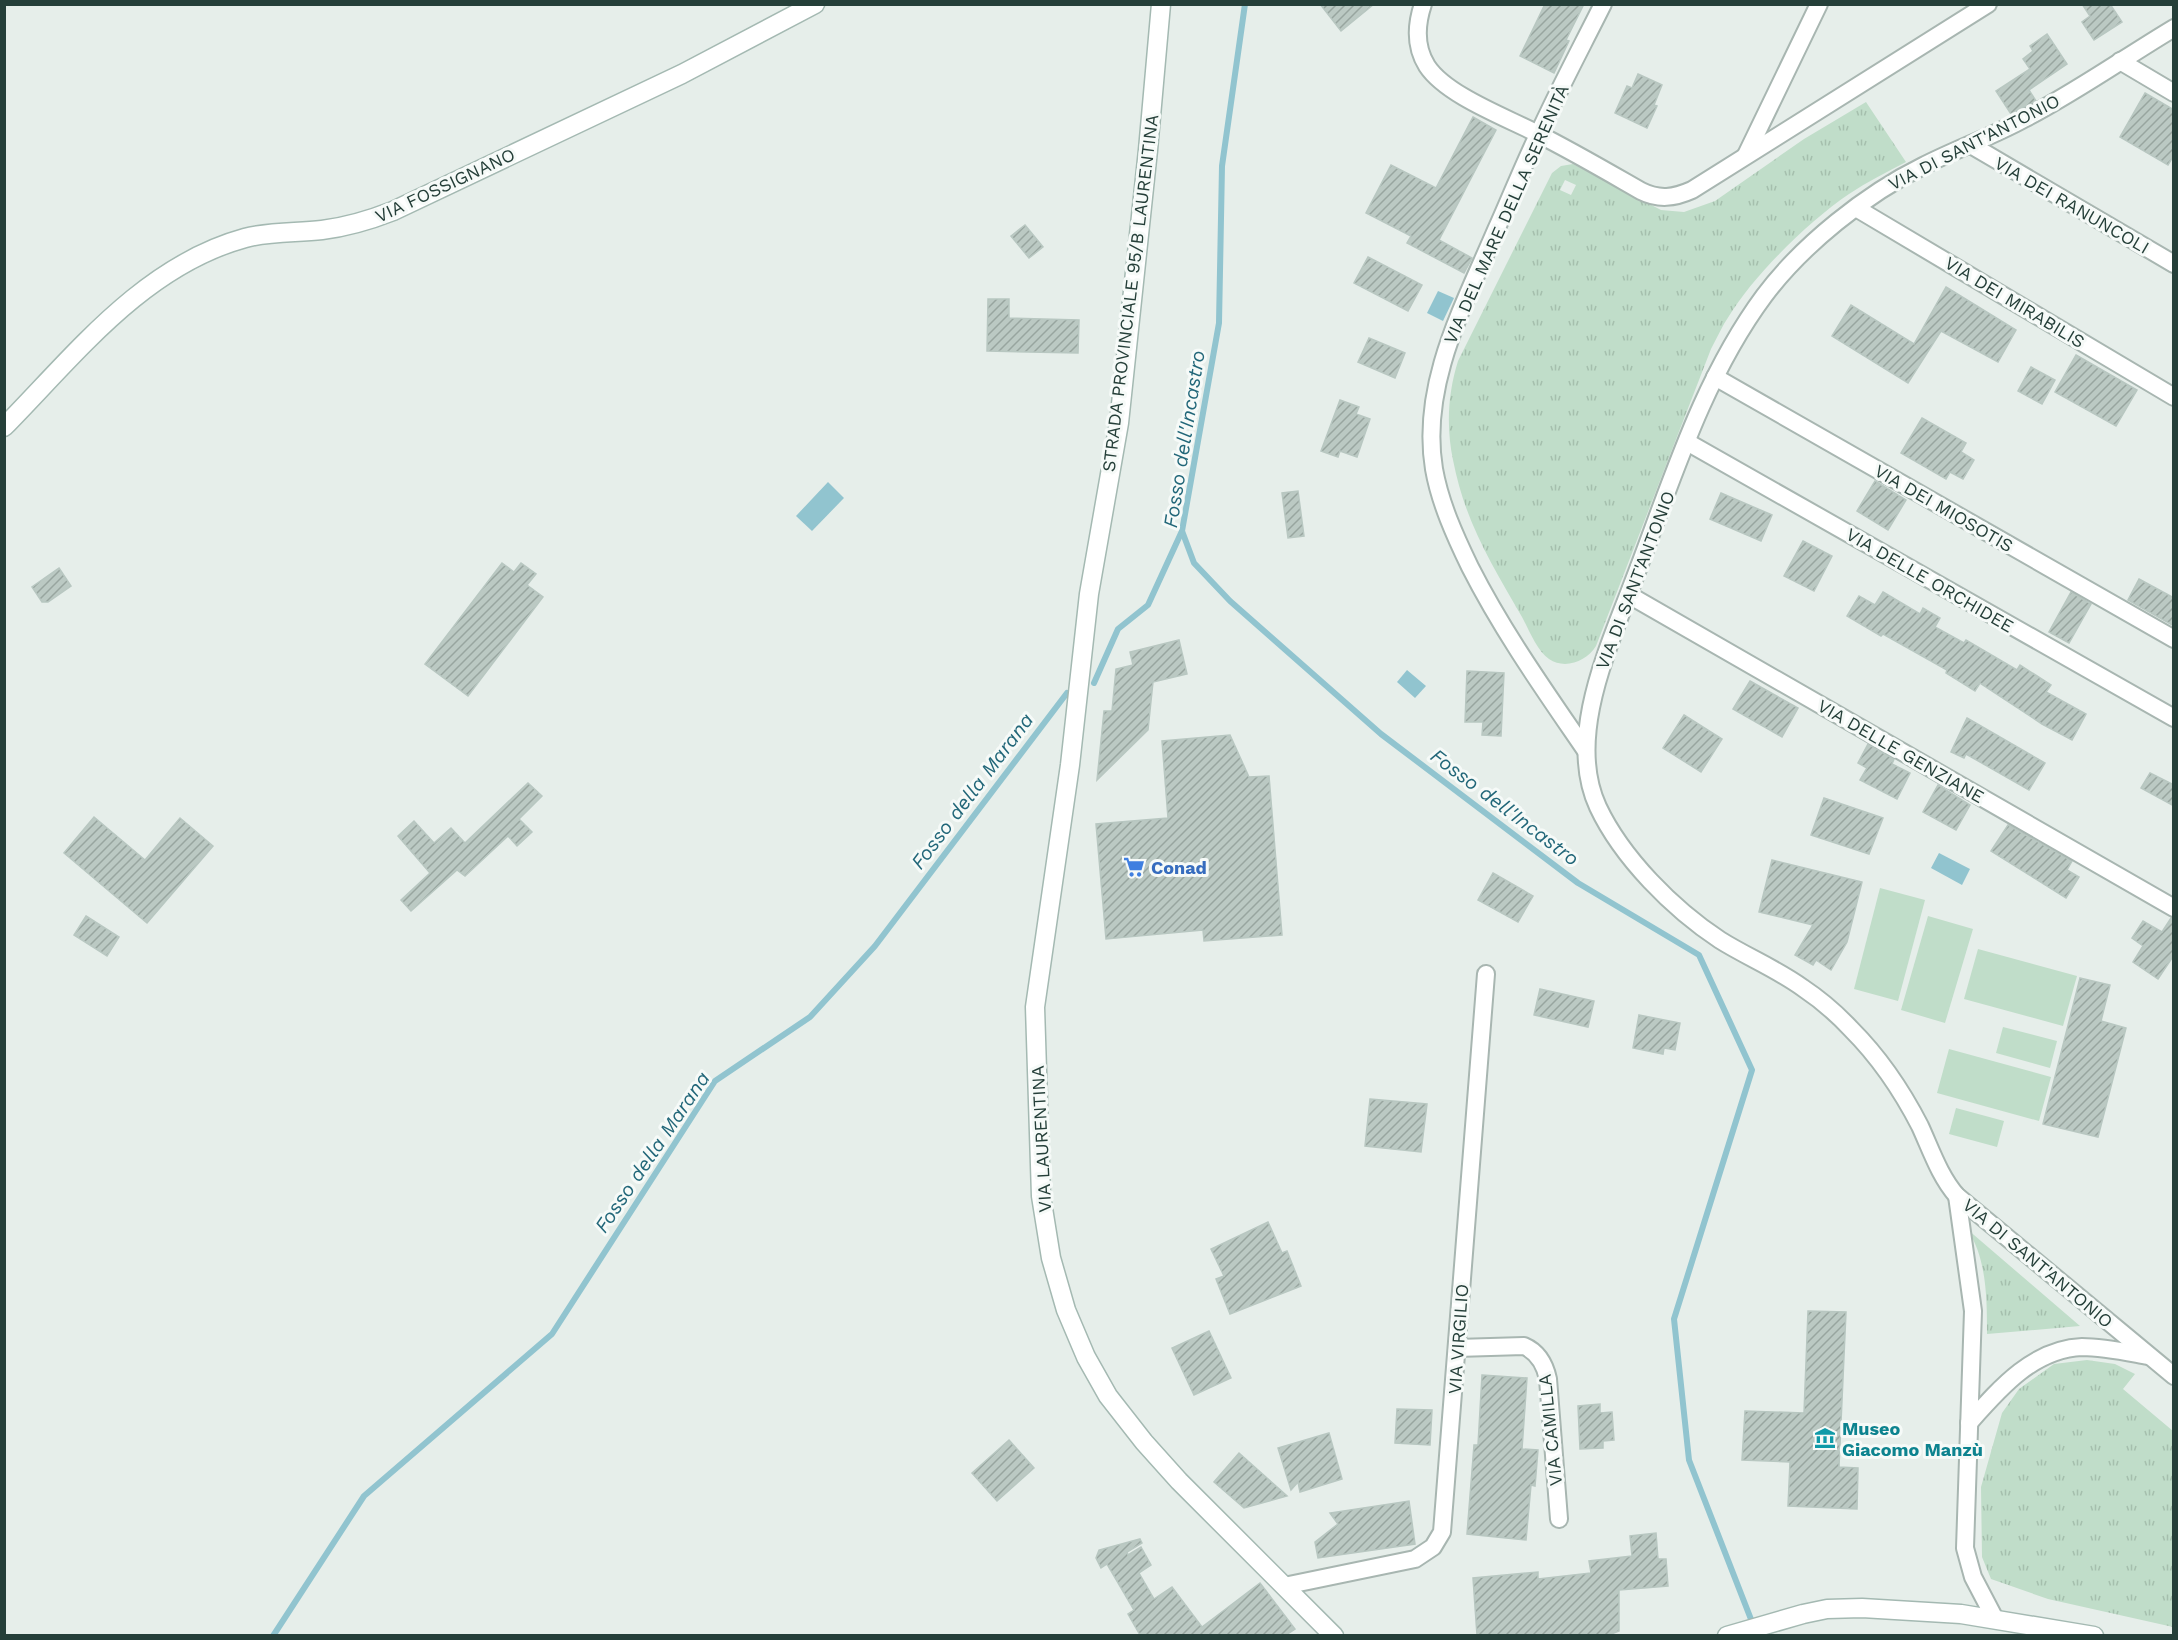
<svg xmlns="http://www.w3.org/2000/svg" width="2178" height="1640" viewBox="0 0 2178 1640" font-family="'Work Sans',sans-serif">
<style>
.grass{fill:url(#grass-tufts);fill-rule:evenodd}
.park{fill:#c0ddc9}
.water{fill:#91c4cf}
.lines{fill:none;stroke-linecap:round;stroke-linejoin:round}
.stream{stroke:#91c4cf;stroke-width:6}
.building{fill:url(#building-hatch);stroke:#b8c7c1;stroke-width:1.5}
.street-casing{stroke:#a8b6b1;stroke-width:20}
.secondary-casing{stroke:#a4b9b2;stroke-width:21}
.street{stroke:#fff;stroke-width:16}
.secondary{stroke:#fff;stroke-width:18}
.labels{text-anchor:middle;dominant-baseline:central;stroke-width:6;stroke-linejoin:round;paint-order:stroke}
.street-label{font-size:18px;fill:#253f39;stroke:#f6faf8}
.shop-label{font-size:18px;font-weight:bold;fill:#366cbe;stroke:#f6faf8;text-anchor:start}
.culture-label{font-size:18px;font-weight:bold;fill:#0d838f;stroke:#f6faf8;text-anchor:start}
.water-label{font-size:20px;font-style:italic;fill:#226779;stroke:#f6faf8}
</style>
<defs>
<pattern id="grass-tufts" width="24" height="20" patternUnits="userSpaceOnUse" patternTransform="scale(1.5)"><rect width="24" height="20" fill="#c0ddc9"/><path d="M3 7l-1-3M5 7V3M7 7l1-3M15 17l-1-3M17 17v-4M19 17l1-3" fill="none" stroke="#a5bfad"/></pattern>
<pattern id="building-hatch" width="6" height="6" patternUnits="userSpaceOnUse" patternTransform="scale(1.5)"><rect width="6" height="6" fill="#bbc9c3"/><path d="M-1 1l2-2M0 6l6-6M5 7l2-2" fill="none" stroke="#98a59f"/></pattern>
</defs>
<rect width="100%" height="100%" fill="#e6eeea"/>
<g class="grass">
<path d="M 1866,102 L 1906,162 C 1887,172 1867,182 1849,194 C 1809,221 1754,275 1729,316 C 1722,326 1717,338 1711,349 L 1596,646 C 1587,661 1565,670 1549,659 C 1537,651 1529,630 1522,617 C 1491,563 1465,522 1453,460 C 1446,426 1448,393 1458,361 L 1552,173 L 1561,166 L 1573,164 L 1661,210 L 1684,212 L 1715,201 L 1804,139 ZM 1565,180 L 1576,185 L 1571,195 L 1560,190 Z"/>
<path d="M 1967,1229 L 2080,1326 L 1987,1334 C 1987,1300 1987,1258 1967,1229 Z"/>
<polygon points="2087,1360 2115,1364 2135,1374 2123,1389 2173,1431 2173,1627 2048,1599 1991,1579 1982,1557 1981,1487 2002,1413 2019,1389 2054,1364"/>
</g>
<g class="park">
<polygon points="1880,888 1925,900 1898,1001 1854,989"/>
<polygon points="1928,916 1973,929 1945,1023 1901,1010"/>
<polygon points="1978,949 2077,976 2063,1026 1964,999"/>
<polygon points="2003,1027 2057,1041 2050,1068 1996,1053"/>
<polygon points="1949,1049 2051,1077 2039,1121 1937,1093"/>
<polygon points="1956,1108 2004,1121 1997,1147 1949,1134"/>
</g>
<g class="water">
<polygon points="1438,291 1454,298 1443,321 1427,313"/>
<polygon points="828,482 844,498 812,531 796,516"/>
<polygon points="1407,670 1426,686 1415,698 1397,682"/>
<polygon points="1939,853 1970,869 1962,885 1931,868"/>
</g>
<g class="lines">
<g class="stream">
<polyline points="1245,4 1222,166 1219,323 1182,531 1194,563 1230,601 1381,734 1578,883 1699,955 1752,1070 1674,1319 1689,1460 1754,1627"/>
<polyline points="1094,683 1118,629 1148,605 1182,531"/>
<polyline points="273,1636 364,1496 552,1334 715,1081 810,1017 875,946 1067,693"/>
</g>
</g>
<g class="building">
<polygon points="1320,4 1374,4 1341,31"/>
<polygon points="1545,4 1584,4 1566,40 1569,41 1554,73 1520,56"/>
<polygon points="2082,4 2110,4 2122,22 2094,40 2082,22 2090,16"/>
<polygon points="2047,34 2067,64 2029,90 2036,101 2011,114 1996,91 2030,69 2023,59 2033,51 2030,46"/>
<polygon points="1638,74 1662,85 1654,105 1657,106 1647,128 1615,113 1627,86 1632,88"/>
<polygon points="2145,93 2174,110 2174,155 2168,165 2120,137"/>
<polygon points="1473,117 1496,130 1439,240 1472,258 1464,273 1407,243 1411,236 1366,213 1391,165 1436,188"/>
<polygon points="1025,225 1043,247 1029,258 1011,236"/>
<polygon points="1368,257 1422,285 1408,311 1354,283"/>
<polygon points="1946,287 2016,330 1998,362 1941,331 1908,383 1832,336 1851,305 1914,344"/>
<polygon points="988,299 1009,299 1009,318 1079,320 1078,353 987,351"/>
<polygon points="1369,338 1405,353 1395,378 1358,362"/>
<polygon points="2076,355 2137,390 2116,426 2055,392"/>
<polygon points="2031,367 2055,380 2042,404 2018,391"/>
<polygon points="1340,400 1359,407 1356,414 1370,419 1357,457 1340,451 1338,457 1321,451"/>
<polygon points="1922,418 1966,443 1961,452 1974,460 1963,479 1950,472 1946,479 1901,453"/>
<polygon points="1875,481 1906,500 1888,530 1857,511"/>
<polygon points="1298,491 1304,536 1288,538 1282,493"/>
<polygon points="1721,493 1772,515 1761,541 1710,519"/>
<polygon points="1803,541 1832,556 1814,591 1784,576"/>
<polygon points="502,563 514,572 521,563 536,574 527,585 543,597 468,696 425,664"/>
<polygon points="59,568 71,586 48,602 42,602 32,587"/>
<polygon points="2139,579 2174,598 2174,626 2128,600"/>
<polygon points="1883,592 1920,614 1923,608 1940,618 1935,627 1964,643 1966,640 2017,670 2020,665 2051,685 2046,692 2086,714 2072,740 2042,724 1980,683 1975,691 1946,673 1947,670 1883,634 1881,636 1847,616 1859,596 1875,605"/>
<polygon points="2071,592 2091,604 2069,643 2049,632"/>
<polygon points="1179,640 1187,674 1153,682 1148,730 1097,780 1104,711 1112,711 1116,669 1133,665 1130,652"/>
<polygon points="1467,671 1504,673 1501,736 1482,735 1483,722 1465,722"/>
<polygon points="1750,681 1798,708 1782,737 1733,709"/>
<polygon points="1684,715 1722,739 1701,772 1663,748"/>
<polygon points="1967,718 2045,763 2029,790 1966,754 1964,758 1951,752"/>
<polygon points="1230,735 1249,777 1269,776 1282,935 1204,941 1203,930 1106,939 1096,824 1168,818 1162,741"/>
<polygon points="1868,744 1894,759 1892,764 1910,773 1897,799 1860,780 1867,768 1858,763"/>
<polygon points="2150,773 2174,785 2174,806 2141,788"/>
<polygon points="528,783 542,796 519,819 532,832 517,846 508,836 465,876 457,870 411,911 401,900 430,873 398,836 414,821 434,843 451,828 465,843"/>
<polygon points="1938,785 1970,805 1956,830 1923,812"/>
<polygon points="1824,798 1883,818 1869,854 1811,835"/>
<polygon points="94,817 145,860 180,818 213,846 147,923 64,853"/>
<polygon points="2008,825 2072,861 2067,870 2079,877 2066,898 1991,851"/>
<polygon points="1772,860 1862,882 1847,942 1831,970 1816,960 1813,965 1795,955 1813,925 1759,912"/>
<polygon points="1493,873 1533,896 1518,922 1478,900"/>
<polygon points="86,916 119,937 107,956 74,935"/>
<polygon points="2171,918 2174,918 2174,955 2158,979 2133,962 2143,946 2132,938 2143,921 2162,932"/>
<polygon points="2080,978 2110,985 2101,1021 2126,1028 2098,1137 2043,1124"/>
<polygon points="1540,989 1594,1001 1588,1027 1534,1015"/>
<polygon points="1639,1015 1680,1023 1675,1050 1664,1048 1663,1054 1633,1048"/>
<polygon points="1370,1099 1427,1104 1421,1152 1365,1146"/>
<polygon points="1268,1222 1282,1253 1287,1251 1301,1286 1230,1314 1216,1279 1224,1276 1211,1249"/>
<polygon points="1808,1311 1846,1312 1839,1467 1858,1468 1857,1509 1788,1506 1790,1462 1742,1460 1745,1411 1804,1413"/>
<polygon points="1209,1331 1231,1378 1194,1395 1172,1348"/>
<polygon points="1482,1375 1527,1378 1522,1449 1538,1450 1535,1486 1531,1485 1526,1540 1467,1534 1474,1445 1478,1445"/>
<polygon points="1600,1404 1600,1413 1612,1412 1614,1440 1603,1441 1603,1448 1580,1449 1578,1406"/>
<polygon points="1397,1409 1432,1410 1430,1445 1395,1443"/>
<polygon points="1329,1433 1342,1479 1300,1492 1298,1482 1291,1490 1278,1448"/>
<polygon points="1009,1440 1034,1468 997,1501 972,1473"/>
<polygon points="1239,1453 1287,1496 1244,1508 1214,1482"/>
<polygon points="1409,1501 1415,1544 1318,1558 1315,1542 1338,1524 1330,1513"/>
<polygon points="1656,1533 1658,1559 1666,1559 1668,1586 1619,1590 1619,1631 1609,1635 1477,1635 1473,1578 1538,1572 1538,1579 1591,1573 1589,1561 1632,1556 1630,1536"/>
<polygon points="1140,1539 1142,1543 1127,1552 1128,1555 1141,1547 1151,1565 1139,1573 1154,1599 1172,1587 1202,1627 1260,1583 1295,1629 1286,1635 1140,1635 1128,1614 1134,1610 1107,1564 1101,1568 1096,1558 1099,1550"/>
</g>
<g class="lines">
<defs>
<g id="street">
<path d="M 1423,4 C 1416,25 1415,47 1427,66 C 1446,95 1505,117 1536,133 C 1572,151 1606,171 1641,191 C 1659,200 1674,198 1692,190 L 1988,4"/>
<path d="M 2174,28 C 2124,58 2076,92 2024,119 C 1991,137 1956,149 1923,166 C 1866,194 1802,245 1764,296 C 1701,381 1670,487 1632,585 C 1608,649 1566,738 1598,807 C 1622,858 1673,909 1720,940 C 1747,957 1777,969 1803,988 C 1821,1000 1837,1014 1851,1029 C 1879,1057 1902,1091 1920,1126 C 1931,1150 1940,1177 1957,1196 L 2174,1376"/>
<polyline points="2120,61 2174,93"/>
<polyline points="1971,145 2174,264"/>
<polyline points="1746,155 1819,4"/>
<polyline points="1856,208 2174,397"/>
<polyline points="1715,377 2174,639"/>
<polyline points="1687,442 2174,718"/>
<polyline points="1629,595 2174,908"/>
<path d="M 1586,751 C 1545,691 1503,632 1470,567 C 1455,536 1440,503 1434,469 C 1420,385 1464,305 1496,230 C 1510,199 1523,166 1538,135 C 1558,91 1581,48 1603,4"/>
<polyline points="1957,1196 1973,1311 1965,1548 1973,1577 1995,1619"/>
<path d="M 1457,1348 L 1524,1346 C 1538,1352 1545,1365 1548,1379 L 1559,1519"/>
<path d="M 1969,1423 C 1999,1389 2033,1349 2082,1347 C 2104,1347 2126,1352 2148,1356"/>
<polyline points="1284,1586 1415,1559 1433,1547 1442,1532 1486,974"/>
</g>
<g id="secondary">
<polyline points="1161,4 1148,150 1119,423 1089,594 1070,765 1035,1007 1041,1196 1051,1258 1066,1310 1086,1357 1108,1396 1144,1442 1179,1481 1334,1636"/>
<path d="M 4,427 C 75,355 143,266 245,238 C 271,231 296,233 322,230 C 347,227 370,220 393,211 L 682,74 L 815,4"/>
<polyline points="1727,1636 1803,1614 1827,1609 1862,1608 1961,1614 2094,1636"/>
</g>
</defs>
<use href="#street" class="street-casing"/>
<use href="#secondary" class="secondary-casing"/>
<use href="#street" class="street"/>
<use href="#secondary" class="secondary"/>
</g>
<defs>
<symbol id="supermarket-bare" viewBox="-9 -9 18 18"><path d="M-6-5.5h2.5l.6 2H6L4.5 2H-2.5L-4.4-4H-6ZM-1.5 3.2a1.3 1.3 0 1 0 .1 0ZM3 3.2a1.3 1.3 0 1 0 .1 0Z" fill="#3f7fe0" stroke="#f6faf8" stroke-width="2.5" paint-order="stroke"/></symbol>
<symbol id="museum-bare" viewBox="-9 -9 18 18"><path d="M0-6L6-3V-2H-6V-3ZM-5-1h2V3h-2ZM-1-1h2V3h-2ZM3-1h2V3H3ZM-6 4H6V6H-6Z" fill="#0f9aa8" stroke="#f6faf8" stroke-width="2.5" paint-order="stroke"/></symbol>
</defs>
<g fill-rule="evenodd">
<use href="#supermarket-bare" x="1119" y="852" width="30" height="30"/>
<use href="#museum-bare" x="1810" y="1423" width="30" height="30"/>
</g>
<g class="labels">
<g class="street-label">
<text transform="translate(1974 142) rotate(-27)">VIA DI SANT'ANTONIO</text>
<text transform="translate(445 185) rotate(-25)">VIA FOSSIGNANO</text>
<text transform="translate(2072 205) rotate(30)">VIA DEI RANUNCOLI</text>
<text transform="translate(1506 214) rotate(-66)">VIA DEL MARE DELLA SERENITÀ</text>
<text transform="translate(1130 293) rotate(-83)">STRADA PROVINCIALE 95/B LAURENTINA</text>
<text transform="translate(2015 302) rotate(31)">VIA DEI MIRABILIS</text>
<text transform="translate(1944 508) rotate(30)">VIA DEI MIOSOTIS</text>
<text transform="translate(1635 580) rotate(-69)">VIA DI SANT'ANTONIO</text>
<text transform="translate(1930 580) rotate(30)">VIA DELLE ORCHIDEE</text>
<text transform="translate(1901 751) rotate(30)">VIA DELLE GENZIANE</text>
<text transform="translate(1041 1139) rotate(-93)">VIA LAURENTINA</text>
<text transform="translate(2038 1263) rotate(40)">VIA DI SANT'ANTONIO</text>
<text transform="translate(1458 1339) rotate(-86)">VIA VIRGILIO</text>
<text transform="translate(1550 1430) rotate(-96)">VIA CAMILLA</text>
</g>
<g class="shop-label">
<text x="1151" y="867">Conad</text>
</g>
<g class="culture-label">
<text x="1842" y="1428">Museo<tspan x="1842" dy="21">Giacomo Manzù</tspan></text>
</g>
<g class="water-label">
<text transform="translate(1184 439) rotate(-81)">Fosso dell'Incastro</text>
<text transform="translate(972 791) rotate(-53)">Fosso della Marana</text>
<text transform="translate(1505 807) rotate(37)">Fosso dell'Incastro</text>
<text transform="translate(652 1152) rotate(-56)">Fosso della Marana</text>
</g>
</g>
<rect width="2178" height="1640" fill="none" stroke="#253f39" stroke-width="12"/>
</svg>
